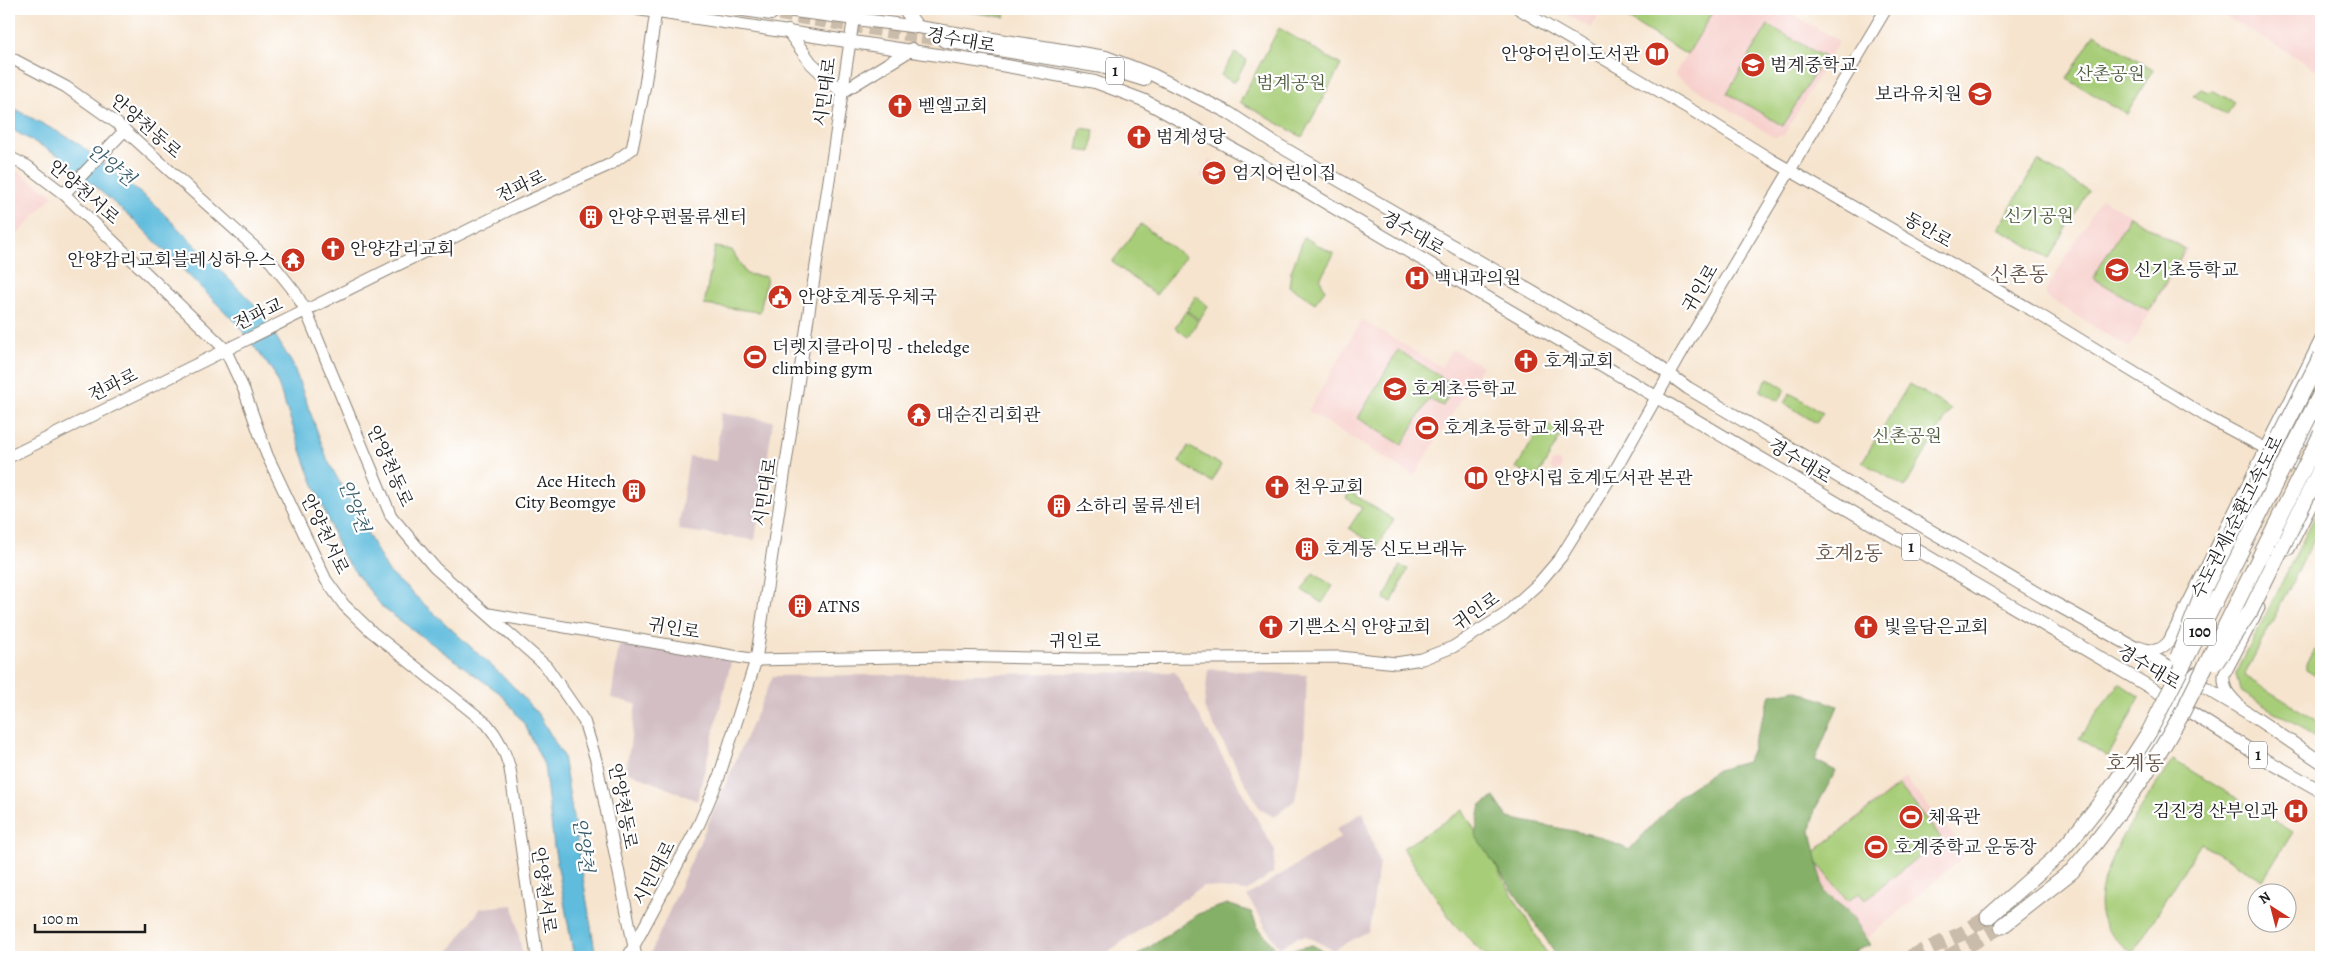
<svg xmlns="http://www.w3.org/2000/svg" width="2330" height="966" viewBox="0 0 2330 966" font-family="Alegreya,'Noto Serif KR',serif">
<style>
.built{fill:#f7d0cc}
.industrial{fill:#d2bec3}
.green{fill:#a7cd78;stroke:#62744a}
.forest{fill:#85b068;stroke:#506642}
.water{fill:#5fbcdd;stroke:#3e6c7c}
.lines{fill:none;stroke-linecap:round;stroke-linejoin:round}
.primary-tunnel{stroke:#cabcaa;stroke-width:12;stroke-dasharray:12 6;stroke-linecap:butt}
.highway-tunnel{stroke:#cabcaa;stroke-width:15;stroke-dasharray:15 8;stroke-linecap:butt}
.secondary-casing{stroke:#898075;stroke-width:13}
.primary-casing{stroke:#898075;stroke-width:14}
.highway-casing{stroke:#898075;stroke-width:17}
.secondary{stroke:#fff;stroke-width:11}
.primary{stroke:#fff;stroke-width:12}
.highway{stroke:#fff;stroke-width:15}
.highway-bridge-casing{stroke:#898075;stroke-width:17;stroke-linecap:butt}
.highway-bridge{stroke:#fff;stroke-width:15}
.labels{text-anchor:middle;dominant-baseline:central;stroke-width:4.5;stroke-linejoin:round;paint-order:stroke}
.shield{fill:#fff;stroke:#606060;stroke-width:1}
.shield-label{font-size:16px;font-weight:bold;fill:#1c1c1c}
.street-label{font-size:18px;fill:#1c1c1c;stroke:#fff}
.poi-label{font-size:18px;fill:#1c1c1c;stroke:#fff;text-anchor:start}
.park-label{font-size:18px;fill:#4d5a3c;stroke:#fff}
.water-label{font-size:19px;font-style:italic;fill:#375c69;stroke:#fff}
.quarter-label{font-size:20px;fill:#635042;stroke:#fff}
</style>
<rect width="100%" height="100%" fill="#fff"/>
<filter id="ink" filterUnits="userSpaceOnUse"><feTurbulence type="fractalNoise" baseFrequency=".02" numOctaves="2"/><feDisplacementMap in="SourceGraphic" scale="10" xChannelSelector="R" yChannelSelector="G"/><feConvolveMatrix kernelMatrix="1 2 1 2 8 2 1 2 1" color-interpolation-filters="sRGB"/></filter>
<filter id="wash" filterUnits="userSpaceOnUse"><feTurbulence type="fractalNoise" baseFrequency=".0096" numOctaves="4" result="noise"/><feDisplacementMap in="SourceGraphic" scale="20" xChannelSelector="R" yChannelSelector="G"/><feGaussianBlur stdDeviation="1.12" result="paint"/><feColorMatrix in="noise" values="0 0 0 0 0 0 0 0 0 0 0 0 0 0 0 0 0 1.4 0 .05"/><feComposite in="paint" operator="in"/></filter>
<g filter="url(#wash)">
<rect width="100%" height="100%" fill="#f6e4ce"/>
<g class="built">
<polygon points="1557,9 1603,9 1591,28"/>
<polygon points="1715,9 1784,9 1839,41 1784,135 1774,137 1674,75"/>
<polygon points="2213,9 2321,9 2321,72"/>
<polygon points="1209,159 1228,170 1218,187 1199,177"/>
<polygon points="9,166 53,195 9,244"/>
<polygon points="2101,198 2188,249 2129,348 2046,297 2046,291"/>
<polygon points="1362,320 1441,367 1452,349 1482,366 1414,476 1308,411"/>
<circle cx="1556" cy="466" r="5.5"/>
<polygon points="1905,778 1968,853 1865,940 1798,864"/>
</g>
<g class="industrial">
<polygon points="721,413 773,421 755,540 678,530 689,456 716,461"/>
<polygon points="619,645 732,658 697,801 626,771 636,704 611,698"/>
<polygon points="1208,669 1307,675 1304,749 1295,800 1274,817 1260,809 1204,708"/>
<polygon points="1175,672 1275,851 1273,873 1246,891 1203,886 1100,957 649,957 773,676"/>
<polygon points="1363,812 1379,863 1369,931 1333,950 1306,936 1297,937 1279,948 1247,896 1341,837 1336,829"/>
<polygon points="513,905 523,957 445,957 481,908"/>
</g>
<g class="green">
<polygon points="950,9 1006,9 1005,17"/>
<polygon points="1612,9 1715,9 1687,55"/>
<polygon points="1768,25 1824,57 1783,126 1727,93"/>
<polygon points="1279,28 1341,65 1302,137 1240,102"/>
<polygon points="2094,34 2153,69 2127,114 2067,79"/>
<polygon points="1235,53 1247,60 1234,83 1221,75"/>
<polygon points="2201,89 2208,92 2212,90 2234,102 2227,115 2193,96"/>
<polygon points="1081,128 1094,130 1091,152 1077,150"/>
<polygon points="2038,161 2089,191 2049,258 1998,228"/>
<polygon points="2130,216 2185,249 2149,311 2093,278"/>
<polygon points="1141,224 1185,257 1156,295 1112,262"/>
<polygon points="1304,237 1334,254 1320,279 1325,290 1315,303 1289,286 1291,272"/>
<polygon points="715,247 732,250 746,274 767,277 760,312 704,305"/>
<polygon points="1196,296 1208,306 1199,320 1187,310"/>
<polygon points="1186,311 1198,321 1188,337 1175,328"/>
<polygon points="1398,350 1454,385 1443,406 1429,399 1402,445 1358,418"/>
<polygon points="1768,378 1785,389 1778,401 1760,391"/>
<polygon points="1909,384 1951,409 1905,487 1862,462"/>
<polygon points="1790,393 1823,413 1816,423 1784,403"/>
<polygon points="1544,422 1562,434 1536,479 1516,468"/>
<polygon points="1188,446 1221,465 1212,482 1179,462"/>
<polygon points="1350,492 1394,520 1377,546 1349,528 1362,508 1346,498"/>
<polygon points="2321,504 2321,526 2244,676 2321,723 2321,740 2240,691 2236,674"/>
<polygon points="1400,566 1408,569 1392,602 1384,599"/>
<polygon points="1313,573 1333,586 1322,603 1302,590"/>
<polygon points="2315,650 2321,653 2321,679 2306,670 2306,664"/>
<polygon points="2119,683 2140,697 2108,757 2079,738"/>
<path d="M 2173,760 L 2293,832 L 2263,880 L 2201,843 L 2133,953 C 2122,945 2109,935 2104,923 C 2084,878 2149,797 2173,760 Z"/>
<polygon points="1899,785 1941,838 1865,900 1859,893 1848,901 1811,855"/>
<polygon points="1463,810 1548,956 1487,957 1454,924 1403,848"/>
</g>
<g class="forest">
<polygon points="1795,690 1838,706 1815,760 1836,771 1815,809 1811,831 1824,892 1850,913 1871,945 1838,957 1556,957 1554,951 1475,835 1481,805 1494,797 1508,818 1598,836 1629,850 1681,794 1717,770 1747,762 1771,695"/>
<polygon points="1227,904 1251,912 1257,926 1279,953 1312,945 1331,955 1329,957 1135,957 1198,914"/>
</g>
<polygon class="water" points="9,106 75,141 154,204 260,310 293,365 328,461 388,571 509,682 539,715 563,756 596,957 574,957 554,846 544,765 525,725 501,694 383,608 342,555 307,467 274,373 238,325 136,222 60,156 9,128"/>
</g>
<g filter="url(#ink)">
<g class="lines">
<polyline class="primary-tunnel" points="779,15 944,41"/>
<g class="highway-tunnel">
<polyline points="1910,957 1963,933 1988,917"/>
<polyline points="1948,957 2002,926"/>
</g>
<defs>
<g id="secondary">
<polyline points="1519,9 1693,111 1770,159 2030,309 2207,417 2311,473"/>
<polyline points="9,57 66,87 118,124 271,262 295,292 306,311 391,516 435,568 546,666 584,721 596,760 636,957"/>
<path d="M 9,157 L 27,166 L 64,194 L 225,349 L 244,390 L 267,455 L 326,580 L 344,605 L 372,632 L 487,724 C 499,738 505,751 510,769 L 537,957"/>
<polyline points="64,194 125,130"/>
<polyline points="2310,441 2321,418"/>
<polyline points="9,457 513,208 611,164 632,149 645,85 656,11"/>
<polyline points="2289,549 2321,486"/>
<polyline points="489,614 756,660 944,656 1085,659 1340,657 1396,663 1422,659 1453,647 1504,615 1538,584 1561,557 1617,467 1683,350 1886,9"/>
<path d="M 2139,647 C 2152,652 2160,652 2169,641 L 2321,339"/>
<path d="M 2239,705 C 2229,695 2223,689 2224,675 L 2259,608"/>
<polyline points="2144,757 2151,738"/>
<polyline points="2132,776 2195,673"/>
<polyline points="628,957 699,824 718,780 756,660 855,9"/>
</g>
<g id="primary">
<polyline points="638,9 990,63 1095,82 1143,100 1260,164 2165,696 2261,757 2321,791"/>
<polyline points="737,9 771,14"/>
<polyline points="778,9 918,27 1106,57 1153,75 1229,113 1273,142 1651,361 1688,388 2043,597 2179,672 2245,711 2321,762"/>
<polyline points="904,9 918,27"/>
<polyline points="788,31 811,63 842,92 912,49"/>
<polyline points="944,41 1102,67 1144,80"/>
</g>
<g id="highway">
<polyline points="1988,917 2056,857"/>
<polyline points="2002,926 2072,871"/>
</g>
</defs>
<use href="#secondary" class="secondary-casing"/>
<use href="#primary" class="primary-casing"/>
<use href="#highway" class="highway-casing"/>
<use href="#secondary" class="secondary"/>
<use href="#primary" class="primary"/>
<use href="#highway" class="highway"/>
<defs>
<g id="highway-bridge">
<polyline points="2178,657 2205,587 2321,356"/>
<polyline points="2216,662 2251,610 2321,468"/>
<path d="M 2056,857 C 2091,818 2121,777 2149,732 L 2321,393"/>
<path d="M 2072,871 C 2114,823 2149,772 2180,717 L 2321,434"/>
</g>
</defs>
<use href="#highway-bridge" class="highway-bridge-casing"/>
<use href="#highway-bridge" class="highway-bridge"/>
</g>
</g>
<defs>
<symbol id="library-disc" viewBox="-11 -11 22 22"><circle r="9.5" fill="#c8321e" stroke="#fff"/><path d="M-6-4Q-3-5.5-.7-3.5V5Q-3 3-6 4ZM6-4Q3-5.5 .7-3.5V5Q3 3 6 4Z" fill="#fff"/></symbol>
<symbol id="school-disc" viewBox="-11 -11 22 22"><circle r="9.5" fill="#c8321e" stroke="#fff"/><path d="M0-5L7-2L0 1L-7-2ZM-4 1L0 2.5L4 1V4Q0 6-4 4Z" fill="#fff"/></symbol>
<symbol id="church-disc" viewBox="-11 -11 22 22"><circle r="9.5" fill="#c8321e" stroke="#fff"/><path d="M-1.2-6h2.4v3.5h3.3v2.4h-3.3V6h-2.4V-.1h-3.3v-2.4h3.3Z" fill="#fff"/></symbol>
<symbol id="building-disc" viewBox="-11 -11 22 22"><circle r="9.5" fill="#c8321e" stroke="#fff"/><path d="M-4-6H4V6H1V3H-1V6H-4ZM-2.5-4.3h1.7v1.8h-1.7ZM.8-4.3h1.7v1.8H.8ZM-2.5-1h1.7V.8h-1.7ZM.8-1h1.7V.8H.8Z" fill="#fff"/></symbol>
<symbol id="temple-disc" viewBox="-11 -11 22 22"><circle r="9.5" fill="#c8321e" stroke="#fff"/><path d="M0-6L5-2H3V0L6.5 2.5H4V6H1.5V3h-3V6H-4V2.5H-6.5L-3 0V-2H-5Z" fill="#fff"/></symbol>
<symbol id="hospital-disc" viewBox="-11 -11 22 22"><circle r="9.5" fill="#c8321e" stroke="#fff"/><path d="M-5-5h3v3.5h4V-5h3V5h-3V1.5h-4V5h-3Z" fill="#fff"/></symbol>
<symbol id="civic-disc" viewBox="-11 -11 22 22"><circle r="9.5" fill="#c8321e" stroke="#fff"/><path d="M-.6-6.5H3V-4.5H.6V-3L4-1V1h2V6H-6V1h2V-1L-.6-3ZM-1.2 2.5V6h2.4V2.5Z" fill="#fff"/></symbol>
<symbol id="stadium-disc" viewBox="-11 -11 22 22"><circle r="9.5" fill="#c8321e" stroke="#fff"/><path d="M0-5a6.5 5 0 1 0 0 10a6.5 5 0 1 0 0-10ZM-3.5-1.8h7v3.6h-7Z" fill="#fff"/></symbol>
</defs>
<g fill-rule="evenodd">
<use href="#library-disc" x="1643" y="40" width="28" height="28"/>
<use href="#school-disc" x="1739" y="51" width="28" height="28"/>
<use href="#school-disc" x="1966" y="80" width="28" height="28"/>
<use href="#church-disc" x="886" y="92" width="28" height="28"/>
<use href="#church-disc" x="1125" y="123" width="28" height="28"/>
<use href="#school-disc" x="1200" y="159" width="28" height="28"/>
<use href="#building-disc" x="577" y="203" width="28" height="28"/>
<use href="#church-disc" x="319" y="235" width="28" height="28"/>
<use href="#temple-disc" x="279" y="246" width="28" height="28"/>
<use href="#school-disc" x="2103" y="256" width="28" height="28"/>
<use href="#hospital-disc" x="1403" y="264" width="28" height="28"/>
<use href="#civic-disc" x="766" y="283" width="28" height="28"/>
<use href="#stadium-disc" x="741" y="343" width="28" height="28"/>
<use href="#church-disc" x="1512" y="347" width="28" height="28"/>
<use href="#school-disc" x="1381" y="375" width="28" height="28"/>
<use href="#temple-disc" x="905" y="401" width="28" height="28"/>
<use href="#stadium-disc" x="1413" y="414" width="28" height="28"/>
<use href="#library-disc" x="1462" y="464" width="28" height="28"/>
<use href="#church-disc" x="1263" y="473" width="28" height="28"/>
<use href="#building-disc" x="620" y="477" width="28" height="28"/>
<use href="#building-disc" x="1045" y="492" width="28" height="28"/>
<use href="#building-disc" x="1293" y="535" width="28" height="28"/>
<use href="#building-disc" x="786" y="592" width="28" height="28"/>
<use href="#church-disc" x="1257" y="613" width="28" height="28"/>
<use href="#church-disc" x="1852" y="613" width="28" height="28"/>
<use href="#hospital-disc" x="2282" y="797" width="28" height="28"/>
<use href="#stadium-disc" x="1897" y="803" width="28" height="28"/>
<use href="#stadium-disc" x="1862" y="833" width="28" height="28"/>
</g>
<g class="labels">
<g class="shield">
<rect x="1106" y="57.5" width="18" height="27" rx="4"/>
<rect x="1902" y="533.5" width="18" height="27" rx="4"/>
<rect x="2184" y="618.5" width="32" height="27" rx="4"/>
<rect x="2249" y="741.5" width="18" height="27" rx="4"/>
</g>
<g class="shield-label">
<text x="1115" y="71">1</text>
<text x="1911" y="547">1</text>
<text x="2200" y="632">100</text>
<text x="2258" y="755">1</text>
</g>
<g class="street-label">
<text transform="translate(961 40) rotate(10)">경수대로</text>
<text transform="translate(825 92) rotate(-82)">시민대로</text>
<text transform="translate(146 126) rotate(41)">안양천동로</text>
<text transform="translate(521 186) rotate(-25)">전파로</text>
<text transform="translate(84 192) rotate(41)">안양천서로</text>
<text transform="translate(1928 230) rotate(30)">동안로</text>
<text transform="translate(1413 233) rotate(30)">경수대로</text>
<text transform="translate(1700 288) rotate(-59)">귀인로</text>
<text transform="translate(258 314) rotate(-25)">전파교</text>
<text transform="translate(113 385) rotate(-26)">전파로</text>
<text transform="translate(1800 461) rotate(31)">경수대로</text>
<text transform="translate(390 466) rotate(66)">안양천동로</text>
<text transform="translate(765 492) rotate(-81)">시민대로</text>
<text transform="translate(2237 517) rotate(-63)">수도권제1순환고속도로</text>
<text transform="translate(325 534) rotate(64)">안양천서로</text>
<text transform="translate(1476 611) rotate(-35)">귀인로</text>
<text transform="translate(674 628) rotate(10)">귀인로</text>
<text x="1075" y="641">귀인로</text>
<text transform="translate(2149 667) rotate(31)">경수대로</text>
<text transform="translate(623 806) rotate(79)">안양천동로</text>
<text transform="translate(654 873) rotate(-62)">시민대로</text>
<text transform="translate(544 890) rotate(82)">안양천서로</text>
</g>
<g class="poi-label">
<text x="1640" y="54" text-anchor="end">안양어린이도서관</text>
<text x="1770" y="65">범계중학교</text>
<text x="1962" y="94" text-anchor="end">보라유치원</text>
<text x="918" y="106">벧엘교회</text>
<text x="1156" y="137">범계성당</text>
<text x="1232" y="173">엄지어린이집</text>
<text x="608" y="217">안양우편물류센터</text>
<text x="350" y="249">안양감리교회</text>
<text x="276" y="260" text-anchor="end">안양감리교회블레싱하우스</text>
<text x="2134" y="270">신기초등학교</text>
<text x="1434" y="278">백내과의원</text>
<text x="798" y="297">안양호계동우체국</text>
<text x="772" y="347">더렛지클라이밍 - theledge<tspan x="772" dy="21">climbing gym</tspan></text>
<text x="1544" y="361">호계교회</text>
<text x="1412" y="389">호계초등학교</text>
<text x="936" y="415">대순진리회관</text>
<text x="1444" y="428">호계초등학교 체육관</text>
<text x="1494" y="478">안양시립 호계도서관 본관</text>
<text x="616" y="481" text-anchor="end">Ace Hitech<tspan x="616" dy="21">City Beomgye</tspan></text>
<text x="1294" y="487">천우교회</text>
<text x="1076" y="506">소하리 물류센터</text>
<text x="1324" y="549">호계동 신도브래뉴</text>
<text x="818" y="606">ATNS</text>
<text x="1288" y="627">기쁜소식 안양교회</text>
<text x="1884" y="627">빛을담은교회</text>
<text x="2278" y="811" text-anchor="end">김진경 산부인과</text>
<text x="1928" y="817">체육관</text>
<text x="1894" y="847">호계중학교 운동장</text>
</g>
<g class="park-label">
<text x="2110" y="74">산촌공원</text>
<text x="1291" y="83">범계공원</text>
<text x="2039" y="216">신기공원</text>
<text x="1907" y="436">신촌공원</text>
</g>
<g class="water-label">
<text transform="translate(111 165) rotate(38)">안양천</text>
<text transform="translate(354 506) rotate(69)">안양천</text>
<text transform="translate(583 845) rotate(82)">안양천</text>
</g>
<g class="quarter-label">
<text x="2019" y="274">신촌동</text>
<text x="1849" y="553">호계2동</text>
<text x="2135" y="763">호계동</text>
</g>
</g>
<rect width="2330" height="966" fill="none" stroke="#fff" stroke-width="30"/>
<g transform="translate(2272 908) rotate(324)"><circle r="24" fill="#ffffff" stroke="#a4a4a4"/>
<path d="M0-4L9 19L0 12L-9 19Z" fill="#c8321e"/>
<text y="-8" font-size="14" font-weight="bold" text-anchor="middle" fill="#1c1c1c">N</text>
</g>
<path d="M35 924v8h110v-8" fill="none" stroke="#1c1c1c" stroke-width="2.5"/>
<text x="42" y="924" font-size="15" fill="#1c1c1c" stroke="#ffffff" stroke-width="4" paint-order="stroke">100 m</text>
</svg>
